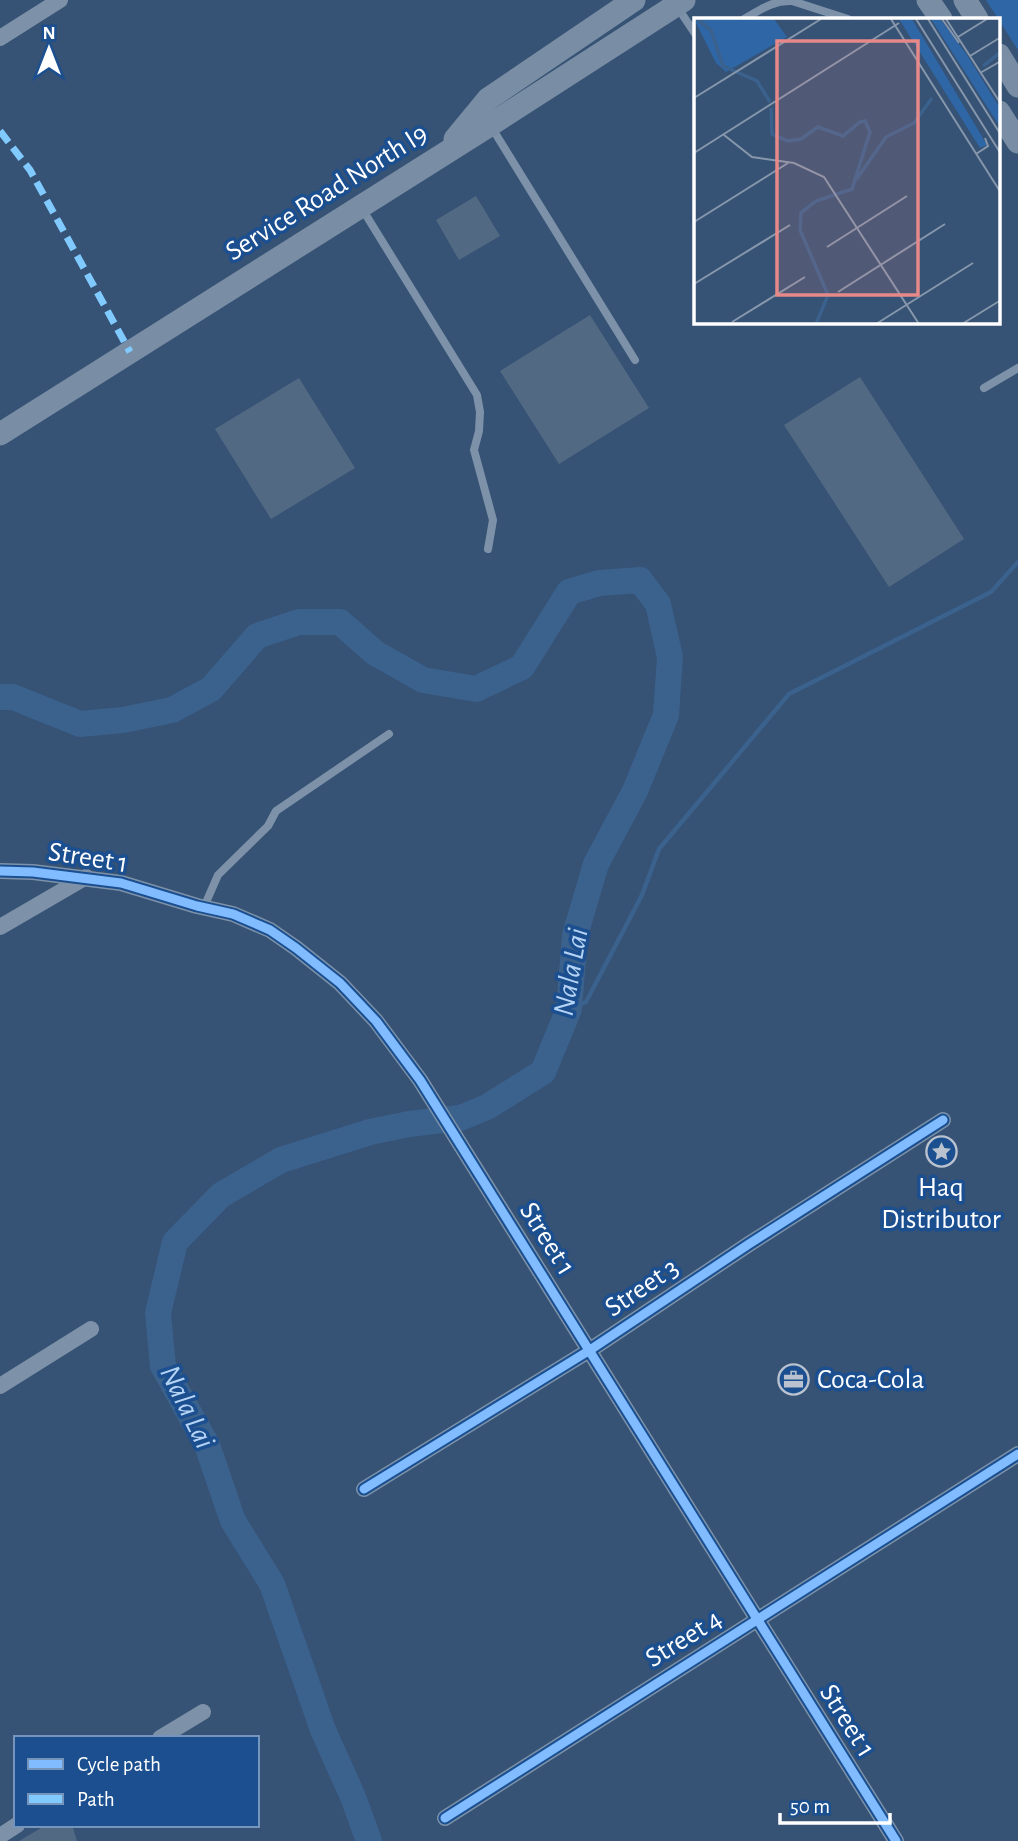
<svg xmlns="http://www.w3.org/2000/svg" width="1018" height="1841" viewBox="0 0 1018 1841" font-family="'Alegreya Sans',sans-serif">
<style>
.green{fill:#2f66a5}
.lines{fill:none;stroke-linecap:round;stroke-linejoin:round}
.stream{stroke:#3b618d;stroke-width:4.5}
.river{stroke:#3b618d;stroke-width:26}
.building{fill:#526984}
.service{stroke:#7d92a8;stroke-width:8}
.minor{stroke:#7d92a8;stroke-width:16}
.secondary{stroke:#798da4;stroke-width:23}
.quiet{stroke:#80caff;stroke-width:7;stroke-dasharray:14 7;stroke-linecap:butt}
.cycleway-casing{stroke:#1b4f8f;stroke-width:13}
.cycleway{stroke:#80bcff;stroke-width:9}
.labels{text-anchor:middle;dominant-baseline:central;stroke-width:7;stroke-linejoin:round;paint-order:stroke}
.street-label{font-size:28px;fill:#fff;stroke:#1b4f8f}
.poi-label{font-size:28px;fill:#fff;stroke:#1b4f8f}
.water-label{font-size:30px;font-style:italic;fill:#b5d3f5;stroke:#1b4f8f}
.inset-river{fill:none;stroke:#3b618d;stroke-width:3.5}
.inset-road{fill:none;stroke:#8697ac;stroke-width:2}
.view{fill:#e88989;fill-opacity:0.15;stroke:#e88989;stroke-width:3.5}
.inset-edge{fill:none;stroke:#fff;stroke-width:3.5}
</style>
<rect width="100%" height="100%" fill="#365274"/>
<polygon class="green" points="986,0 1018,0 1018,50"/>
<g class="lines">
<polyline class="stream" points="569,1009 586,1002 642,895 659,849 789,694 991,592 1018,562"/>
<polyline class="river" points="0,697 13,697 80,724 123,720 172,710 211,689 257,636 299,622 340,622 375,653 423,680 476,689 522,667 569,592 599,583 640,580 658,604 670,657 666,715 635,791 596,864 575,935 569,1009 543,1072 487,1107 460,1118 409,1124 370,1132 281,1160 221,1195 175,1242 158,1313 163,1366 207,1445 233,1521 272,1584 323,1730 353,1797 369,1841"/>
</g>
<g class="building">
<polygon points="476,196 500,236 459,260 436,220"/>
<polygon points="590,315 649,408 559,464 500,371"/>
<polygon points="860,377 964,539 889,587 784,425"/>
<polygon points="299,378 355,468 271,519 215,429"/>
<polygon points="46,1825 72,1825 77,1841 19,1841"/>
</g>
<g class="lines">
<g class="service">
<polyline points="678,8 696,35"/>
<path d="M 744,19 C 760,10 773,0 792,1 L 848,19"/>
<polyline points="492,128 635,360"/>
<polyline points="361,207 477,395 480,412 479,431 474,450 493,520 488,549"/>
<polyline points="984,388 1018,368"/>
<polyline points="204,907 218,875 268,826 276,811 389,734"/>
</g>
<g class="minor">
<polyline points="0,38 60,0"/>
<polyline points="0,871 33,872 121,883 197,906 233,914 270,930 296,948 340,983 376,1021 420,1080 896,1841"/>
<polyline points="0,927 86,877"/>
<polyline points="0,1386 91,1329"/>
<polyline points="364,1489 590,1350 749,1244 943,1120"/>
<polyline points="160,1738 203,1712"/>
<polyline points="445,1818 1018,1454"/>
<polyline points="0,1836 17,1825"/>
</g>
<g class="secondary">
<polyline points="928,0 941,19"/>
<polyline points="965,0 977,19"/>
<polyline points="999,55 1018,86"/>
<polyline points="999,112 1018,142"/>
<polyline points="455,139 488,99 634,0"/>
<polyline points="0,434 490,125 684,0"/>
</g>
<polyline class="quiet" points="0,131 30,170 130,352"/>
<defs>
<g id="cycleway">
<polyline points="0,871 33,872 121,883 197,906 233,914 270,930 296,948 340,983 376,1021 420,1080 896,1841"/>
<polyline points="364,1489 590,1350 749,1244 943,1120"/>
<polyline points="445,1818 1018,1454"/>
</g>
</defs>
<use href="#cycleway" class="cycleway-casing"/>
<use href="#cycleway" class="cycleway"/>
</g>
<defs>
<symbol id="sight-ring" viewBox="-11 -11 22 22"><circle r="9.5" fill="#1b4f8f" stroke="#b9c2ce" stroke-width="1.5"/><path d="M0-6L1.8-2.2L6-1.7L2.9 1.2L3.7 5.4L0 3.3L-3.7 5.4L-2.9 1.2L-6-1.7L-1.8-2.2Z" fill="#b9c2ce"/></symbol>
<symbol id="office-ring" viewBox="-11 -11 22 22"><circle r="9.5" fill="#1b4f8f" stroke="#b9c2ce" stroke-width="1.5"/><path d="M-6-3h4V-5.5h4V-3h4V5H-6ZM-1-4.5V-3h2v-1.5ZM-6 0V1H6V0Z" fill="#b9c2ce"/></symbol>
</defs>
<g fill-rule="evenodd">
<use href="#sight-ring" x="924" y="1134" width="35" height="35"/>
<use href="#office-ring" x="776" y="1362" width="35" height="35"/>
</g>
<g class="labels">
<g class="street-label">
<text transform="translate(327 193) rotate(-32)">Service Road North I9</text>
<text transform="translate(88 858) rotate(9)">Street 1</text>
<text transform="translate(547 1239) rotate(58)">Street 1</text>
<text transform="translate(642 1288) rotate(-34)">Street 3</text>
<text transform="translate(684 1639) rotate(-32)">Street 4</text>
<text transform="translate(847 1721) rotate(58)">Street 1</text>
</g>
<g class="poi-label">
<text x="941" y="1188">Haq<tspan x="941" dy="32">Distributor</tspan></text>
<text x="817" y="1380" text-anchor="start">Coca-Cola</text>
</g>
<g class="water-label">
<text transform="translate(571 972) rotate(-80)">Nala Lai</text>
<text transform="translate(187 1407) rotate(64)">Nala Lai</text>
</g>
</g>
<g transform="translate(694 18)">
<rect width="306" height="306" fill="#365274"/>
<path d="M 0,1 L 80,1 L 93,19 L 32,54 L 22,45 ZM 205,1 L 218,1 L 293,127 L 286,130 ZM 237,1 L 246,1 L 273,37 L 306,90 L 306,109 Z" fill="#2f66a5"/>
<path class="inset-river" d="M 3,1 L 17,12 L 29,48 L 63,63 L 76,84M 289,48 L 307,34M 77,90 L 78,116 L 94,123 L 107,121 L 124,109 L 149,118 L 166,104 L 171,103 L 176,114 L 158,171 L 122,183 L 107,195 L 106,212 L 134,277 L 122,306M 162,162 L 192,119 L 220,105 L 238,80"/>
<path class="inset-road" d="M 197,1 L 307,175M 222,1 L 307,136M 234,1 L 307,117M 248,1 L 265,25M 252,1 L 307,86M 264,19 L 293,1M 276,38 L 307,19M 286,55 L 307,43M 0,80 L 127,1M 30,117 L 58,139 L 100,145 L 130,159 L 225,306M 0,135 L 205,5M 282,136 L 294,128 L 291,120M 0,204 L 94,145M 133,229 L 213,178M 0,266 L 96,207M 144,274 L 251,206M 38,304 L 111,259M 182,306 L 279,245M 268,306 L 307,282"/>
<path class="view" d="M 83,23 L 224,23 L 224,277 L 83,277 Z"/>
<rect width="306" height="306" class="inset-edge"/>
</g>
<rect x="14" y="1736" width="245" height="91" fill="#1b4f8f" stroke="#7695bc" stroke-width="2"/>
<rect x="28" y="1759" width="35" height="10" fill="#80bcff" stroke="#7695bc" stroke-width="2"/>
<text x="77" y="1771" font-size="21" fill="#ffffff">Cycle path</text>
<rect x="28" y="1794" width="35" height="10" fill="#80caff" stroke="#7695bc" stroke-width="2"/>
<text x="77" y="1806" font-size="21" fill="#ffffff">Path</text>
<g transform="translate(49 49)" stroke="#1b4f8f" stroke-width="5" paint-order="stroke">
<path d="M0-5L12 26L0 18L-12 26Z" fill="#ffffff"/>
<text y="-10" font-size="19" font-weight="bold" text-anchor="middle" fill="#ffffff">N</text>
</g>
<path d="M780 1813v10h110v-10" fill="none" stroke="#ffffff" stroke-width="3.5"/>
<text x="790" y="1813" font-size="21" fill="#ffffff" stroke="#1b4f8f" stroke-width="5" paint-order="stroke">50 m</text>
</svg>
